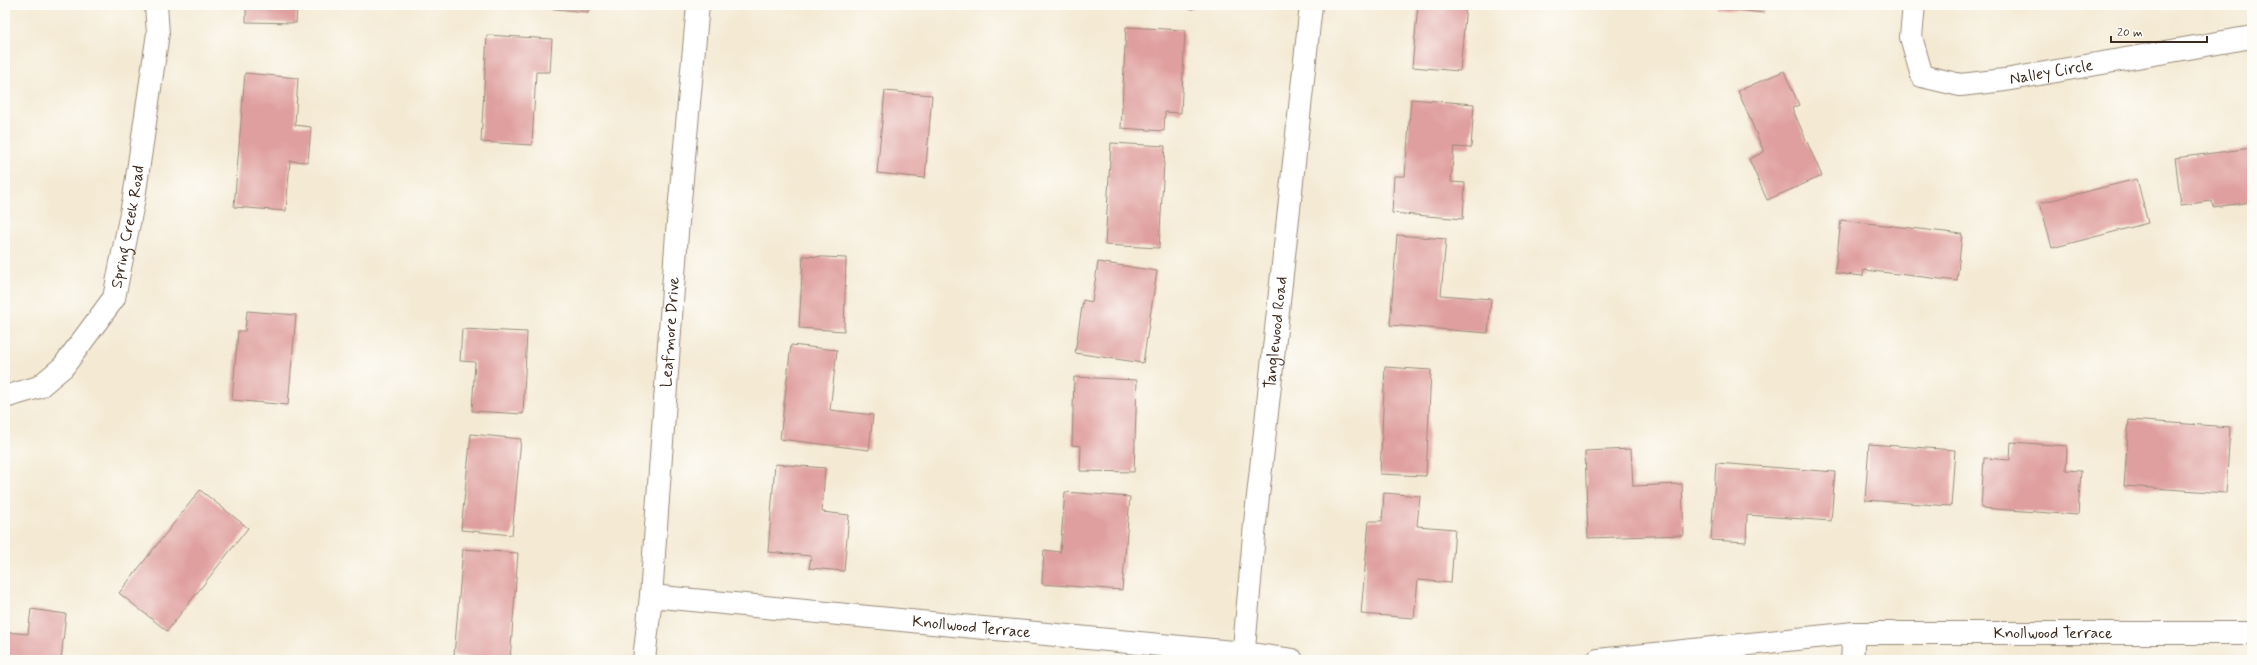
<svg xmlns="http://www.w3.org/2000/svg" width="2257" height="665" viewBox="0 0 2257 665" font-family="Mynerve,sans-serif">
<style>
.building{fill:#df9f9e}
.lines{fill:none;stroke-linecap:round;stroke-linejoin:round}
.minor-casing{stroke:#988a79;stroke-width:24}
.minor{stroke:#fff;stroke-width:22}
.labels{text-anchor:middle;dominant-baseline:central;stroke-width:3;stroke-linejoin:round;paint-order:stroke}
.street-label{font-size:16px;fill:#3b2a1e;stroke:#fdfcf7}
</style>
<rect width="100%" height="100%" fill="#fdfcf7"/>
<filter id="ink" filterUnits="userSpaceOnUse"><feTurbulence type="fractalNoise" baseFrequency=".025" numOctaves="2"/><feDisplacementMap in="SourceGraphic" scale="8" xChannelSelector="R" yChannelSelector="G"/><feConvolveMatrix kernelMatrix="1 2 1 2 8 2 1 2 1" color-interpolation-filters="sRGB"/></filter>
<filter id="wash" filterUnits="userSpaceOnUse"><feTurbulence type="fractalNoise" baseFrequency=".012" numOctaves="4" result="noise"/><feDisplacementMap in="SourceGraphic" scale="16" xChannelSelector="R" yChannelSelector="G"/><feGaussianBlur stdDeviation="0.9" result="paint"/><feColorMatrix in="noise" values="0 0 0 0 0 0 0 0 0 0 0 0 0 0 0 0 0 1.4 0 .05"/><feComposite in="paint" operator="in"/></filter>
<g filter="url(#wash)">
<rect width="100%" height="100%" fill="#f4ead4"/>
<g id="blocks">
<g class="building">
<polygon points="246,5 297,5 296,23 246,22"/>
<polygon points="533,5 589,5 588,12 533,7"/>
<polygon points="1136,5 1193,5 1193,9"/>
<polygon points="1418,5 1466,5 1460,71 1412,67"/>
<polygon points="1717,5 1765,5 1764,13 1717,8"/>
<polygon points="1126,27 1185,30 1181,113 1165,112 1164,131 1121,128"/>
<polygon points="487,35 552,39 550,72 536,72 532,145 481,142"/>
<polygon points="1784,71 1799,105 1792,108 1822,176 1767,200 1749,159 1764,152 1738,91"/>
<polygon points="245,73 298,78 295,125 311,127 308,162 290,161 286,211 234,207"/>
<polygon points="885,91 932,95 925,178 877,173"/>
<polygon points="1411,99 1474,104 1471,148 1454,147 1451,182 1465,183 1463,219 1392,213 1394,176 1405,176"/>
<polygon points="1111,143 1165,146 1159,248 1105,245"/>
<polygon points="2252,148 2252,202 2213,207 2212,201 2181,205 2175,158"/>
<polygon points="2137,179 2148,223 2052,248 2040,203"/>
<polygon points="1841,220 1962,234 1957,281 1864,270 1863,276 1835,273"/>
<polygon points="1397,235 1446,239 1441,295 1491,299 1488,333 1390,325"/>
<polygon points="803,256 846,258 844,331 799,328"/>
<polygon points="1098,262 1157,271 1143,363 1075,353 1083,300 1092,302"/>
<polygon points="247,311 296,315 288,405 232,400 238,331 245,331"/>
<polygon points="462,329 527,332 523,414 472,411 475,362 460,361"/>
<polygon points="791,345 837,350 830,410 873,415 869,450 780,439"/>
<polygon points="1385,367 1431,370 1426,476 1380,474"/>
<polygon points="1074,377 1137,380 1134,472 1080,471 1081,446 1072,445"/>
<polygon points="2129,420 2230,427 2226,493 2124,486"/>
<polygon points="471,434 521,439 512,535 461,530"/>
<polygon points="2011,442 2067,446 2066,470 2081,471 2078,515 1981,508 1984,458 2010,460"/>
<polygon points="1869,444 1955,450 1951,506 1865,500"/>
<polygon points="1631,449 1633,486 1682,484 1684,535 1588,538 1585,451"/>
<polygon points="1716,463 1835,472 1831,521 1747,515 1746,542 1711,540"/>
<polygon points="775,464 825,468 822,512 849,515 844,571 809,568 811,556 768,552"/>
<polygon points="200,490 248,528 167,631 119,593"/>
<polygon points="1065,492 1130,497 1122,590 1042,584 1044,550 1060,552"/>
<polygon points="1384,493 1420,496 1417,526 1455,529 1451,583 1418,580 1414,618 1361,614 1369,521 1382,521"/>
<polygon points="463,549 518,553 510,660 454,656"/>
<polygon points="31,609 66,614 61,660 5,656 5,632 28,634"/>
</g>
</g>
</g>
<g filter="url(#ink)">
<use href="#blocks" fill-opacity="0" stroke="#988a79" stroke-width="1"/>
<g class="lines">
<defs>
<g id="minor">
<path id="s1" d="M 1914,5 L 1911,37 L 1922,76 L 1960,85 L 2005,80 L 2252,37"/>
<path id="s2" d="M 5,397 L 39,387 L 63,367 L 114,298 L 134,198 L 158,33 L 156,5"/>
<path id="s3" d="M 651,596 L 1243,653 L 1292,660"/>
<path id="s4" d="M 644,660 L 651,596 L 677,233 L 698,5"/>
<path id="s5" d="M 1243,660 L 1255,524 L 1311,5"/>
<polyline points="1598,660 1854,633"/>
<path id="s6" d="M 1852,660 L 1854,633 L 2252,633"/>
</g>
</defs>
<use href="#minor" class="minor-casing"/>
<use href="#minor" class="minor"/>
</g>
</g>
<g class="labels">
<g class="street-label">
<text stroke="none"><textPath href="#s1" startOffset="204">Nalley Circle</textPath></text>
<text stroke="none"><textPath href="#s2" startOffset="225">Spring Creek Road</textPath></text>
<text stroke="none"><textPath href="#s4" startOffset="329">Leafmore Drive</textPath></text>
<text stroke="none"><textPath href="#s5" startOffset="329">Tanglewood Road</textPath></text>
<text stroke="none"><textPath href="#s3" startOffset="322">Knollwood Terrace</textPath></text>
<text stroke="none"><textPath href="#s6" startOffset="226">Knollwood Terrace</textPath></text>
</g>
</g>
<rect width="2257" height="665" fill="none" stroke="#fdfcf7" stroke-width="20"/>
<path d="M2111 36v6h96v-6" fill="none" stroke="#3b2a1e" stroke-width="2"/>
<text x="2117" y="36" font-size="12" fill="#3b2a1e" stroke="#fdfcf7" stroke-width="3" paint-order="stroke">20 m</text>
</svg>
